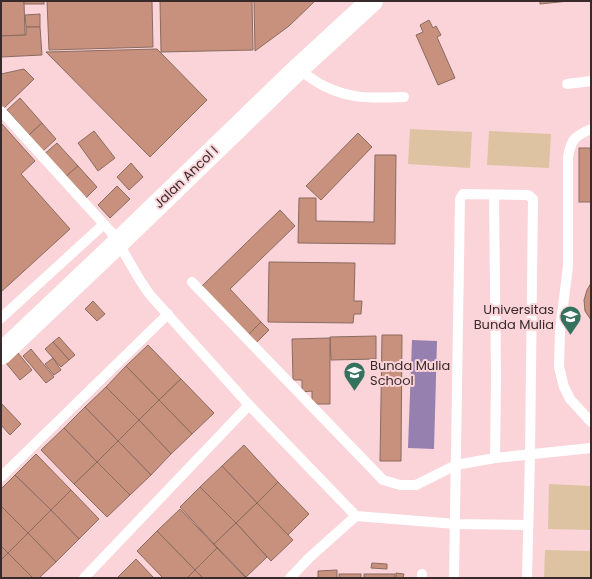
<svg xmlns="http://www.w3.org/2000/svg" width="592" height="579" viewBox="0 0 592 579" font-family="Poppins,sans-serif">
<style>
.green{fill:#dec3a2}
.water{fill:#9580af}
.building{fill:#c8917d;stroke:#8a6b60}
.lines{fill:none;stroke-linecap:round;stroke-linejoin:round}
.service{stroke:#fff;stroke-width:10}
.tertiary{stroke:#fff;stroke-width:22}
.labels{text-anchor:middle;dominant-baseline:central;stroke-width:4;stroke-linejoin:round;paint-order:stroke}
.street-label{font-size:13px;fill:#38292b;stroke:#fad4d9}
.poi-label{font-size:13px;fill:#38292b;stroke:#fad4d9;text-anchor:end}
</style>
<rect width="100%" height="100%" fill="#fad4d9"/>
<g class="green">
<polygon points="410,129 472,132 470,168 408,164"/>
<polygon points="489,131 551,134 549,168 487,165"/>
<polygon points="549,484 591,486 591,530 548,529"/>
<polygon points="545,550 591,551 591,578 544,577"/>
</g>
<polygon class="water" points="412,340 437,341 434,449 408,448"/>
<g class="building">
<polygon points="1,1 24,1 25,35 1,36"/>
<rect x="24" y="1" width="20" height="3"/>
<polygon points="47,1 152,1 153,47 49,50"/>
<polygon points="160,1 252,1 253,50 161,52"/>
<polygon points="254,1 315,1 289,26 255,51"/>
<polygon points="540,1 569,1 540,4"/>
<polygon points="40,14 40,27 26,27 25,15"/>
<polygon points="429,20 433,28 436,26 441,35 437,37 455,78 438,85 416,35 423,32 420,25"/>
<polygon points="26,27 40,27 42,55 1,57 1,36 26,35"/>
<polygon points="157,49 207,100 150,157 46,52"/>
<polygon points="24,69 34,79 4,108 1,105 1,74"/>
<polygon points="20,98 42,123 29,135 7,110"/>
<polygon points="1,123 35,161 21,174 70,229 1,292"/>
<polygon points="42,123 56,139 43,151 29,135"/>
<polygon points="94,131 115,158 98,171 78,143"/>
<polygon points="358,133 372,147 321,200 306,186"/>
<polygon points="57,143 78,166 63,179 42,156"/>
<rect x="579" y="148" width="12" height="54"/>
<polygon points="375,155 396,155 395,244 298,243 299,198 316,198 316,221 374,222"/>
<polygon points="131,163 143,177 129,190 117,177"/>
<polygon points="78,166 97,187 83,201 63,179"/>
<polygon points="117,186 130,199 110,218 98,205"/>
<polygon points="280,210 295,226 230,289 261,322 248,335 202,286"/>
<polygon points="269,262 355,263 354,301 362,301 361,314 354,314 353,323 268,322"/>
<polygon points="591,283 591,320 585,311 584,300 587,290"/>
<polygon points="93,301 105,314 97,321 85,309"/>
<polygon points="261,322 269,330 256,343 248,335"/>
<polygon points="382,335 402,335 401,461 380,461"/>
<polygon points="376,336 376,359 331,360 330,337"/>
<polygon points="59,337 75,355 69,360 53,342"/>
<polygon points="330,338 330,404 312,404 312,391 302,392 302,380 293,380 292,339"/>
<polygon points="53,342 69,360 61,367 45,349"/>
<polygon points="148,345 181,379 159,400 126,366"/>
<polygon points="13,347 32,370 20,380 1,357"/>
<polygon points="31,349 54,377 46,383 23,356"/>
<polygon points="53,358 61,370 54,375 45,364"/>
<polygon points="126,366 159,400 139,420 106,387"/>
<polygon points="181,379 214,413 192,434 159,400"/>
<polygon points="106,387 139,420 118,441 85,407"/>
<polygon points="159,400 192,434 171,454 139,420"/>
<polygon points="1,403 21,424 10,435 1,425"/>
<polygon points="85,407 118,441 97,462 64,428"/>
<polygon points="139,420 171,454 151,475 118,441"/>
<polygon points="64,428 97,462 74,484 41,450"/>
<polygon points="118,441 151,475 130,495 97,462"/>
<polygon points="244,445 278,482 257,503 222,466"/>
<polygon points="36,454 71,490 51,510 15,475"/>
<polygon points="97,462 130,495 107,517 74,484"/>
<polygon points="222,466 257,503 236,523 200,487"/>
<polygon points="15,475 51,510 28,533 1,506 1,489"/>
<polygon points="278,482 309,514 288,535 257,503"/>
<polygon points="200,487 236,523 214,544 180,507"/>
<polygon points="71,490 99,519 79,539 51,510"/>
<polygon points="257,503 293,540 271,561 236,523"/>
<polygon points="1,506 28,533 8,553 1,546"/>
<polygon points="180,509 217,548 195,570 157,531"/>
<polygon points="51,510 79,539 56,562 28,533"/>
<polygon points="236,523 267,557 246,577 214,544"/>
<polygon points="157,531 195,570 187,578 163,578 137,551"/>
<polygon points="28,533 56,562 39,578 33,578 8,553"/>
<polygon points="1,546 8,553 1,560"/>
<polygon points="217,548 246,578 203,578 195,570"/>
<polygon points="8,553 33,578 1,578 1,560"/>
<polygon points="136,559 154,578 117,578"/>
<polygon points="372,563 387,564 387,569 371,568"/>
<polygon points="195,570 203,578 187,578"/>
<polygon points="337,570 337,578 318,578 318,571"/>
<polygon points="396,573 404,574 403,578 396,578"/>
<rect x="339" y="574" width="22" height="4"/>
<rect x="364" y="574" width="31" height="4"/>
</g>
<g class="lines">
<g class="service">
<path d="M 298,69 C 306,74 315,82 324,86 C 352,100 374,98 404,97"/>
<polyline points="567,84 591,81"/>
<path d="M 1,111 L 111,232 C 126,253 135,276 151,296 L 249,405 L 356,516 L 456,524 L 528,525"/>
<path d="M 591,129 C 575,136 571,139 568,157 L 568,266 L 560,331 L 559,367 L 564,387 L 570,399 L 591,422"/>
<polyline points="494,195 496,377 495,458"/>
<polyline points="192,282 383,480 400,485 416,485 456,465 495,458 591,448"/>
<polyline points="1,318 103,225"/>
<polyline points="1,477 168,314"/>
<polyline points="84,578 249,405"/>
<polyline points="290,578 310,557 356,516"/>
<polyline points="422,578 422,574"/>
<polyline points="454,578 460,199 463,194 528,195 533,199 530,455 527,578"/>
</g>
<polyline class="tertiary" points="1,354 119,242 298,69 372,1"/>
</g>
<defs>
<symbol id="university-pin" viewBox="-11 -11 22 30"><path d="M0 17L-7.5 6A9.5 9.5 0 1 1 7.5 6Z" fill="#35725d" stroke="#fad4d9"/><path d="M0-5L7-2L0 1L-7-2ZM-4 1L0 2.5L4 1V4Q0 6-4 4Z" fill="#fff"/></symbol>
<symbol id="school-pin" viewBox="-11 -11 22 30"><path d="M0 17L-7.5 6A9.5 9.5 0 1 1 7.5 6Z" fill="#35725d" stroke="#fad4d9"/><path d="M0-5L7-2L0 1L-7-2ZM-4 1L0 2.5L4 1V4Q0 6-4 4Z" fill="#fff"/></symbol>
</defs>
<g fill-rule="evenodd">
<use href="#university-pin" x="558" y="304" width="25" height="34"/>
<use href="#school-pin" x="342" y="360" width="25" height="34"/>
</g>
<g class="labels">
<g class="street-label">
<text transform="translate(186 177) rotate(-44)">Jalan Ancol I</text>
</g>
<g class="poi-label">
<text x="554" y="309">Universitas<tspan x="554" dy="15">Bunda Mulia</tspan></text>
<text x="370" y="365" text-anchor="start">Bunda Mulia<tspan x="370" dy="15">School</tspan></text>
</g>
</g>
<rect width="592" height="579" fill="none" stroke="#38292b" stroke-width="4"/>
</svg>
